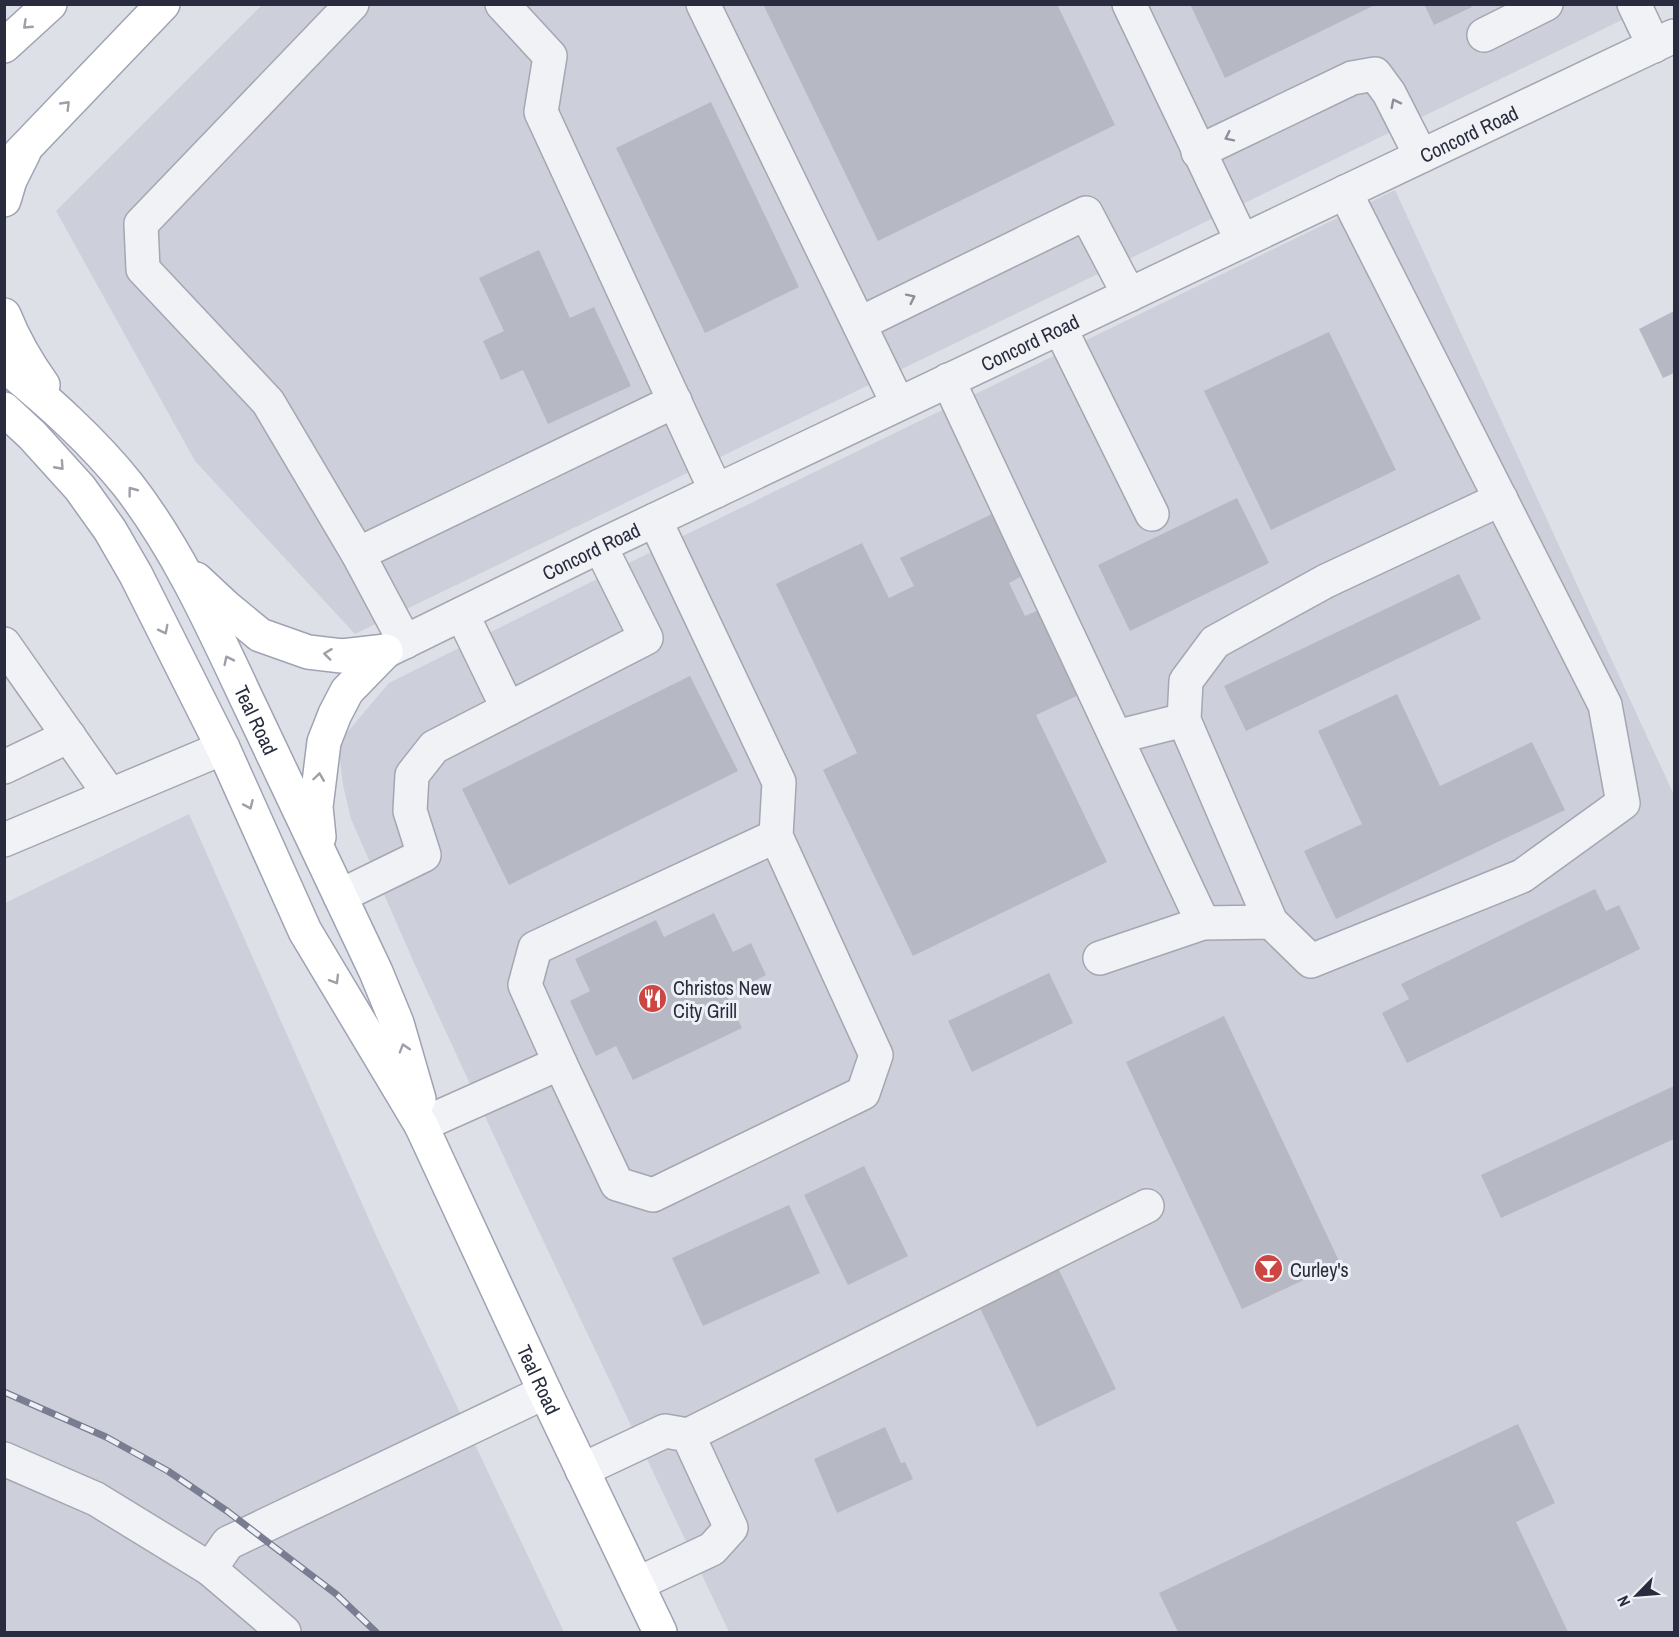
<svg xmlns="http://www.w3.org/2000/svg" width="1679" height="1637" viewBox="0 0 1679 1637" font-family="'Archivo Narrow',sans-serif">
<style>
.built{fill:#cdcfda}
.building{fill:#b6b9c4}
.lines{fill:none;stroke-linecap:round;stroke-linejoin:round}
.minor-casing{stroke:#a4a6b2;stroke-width:36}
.major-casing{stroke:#9ea3b3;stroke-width:36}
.minor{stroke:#f1f2f6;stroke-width:33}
.major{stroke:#fff;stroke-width:33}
.rail-casing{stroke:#787d91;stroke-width:7}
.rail{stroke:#eef0f5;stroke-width:4.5;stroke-dasharray:14;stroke-linecap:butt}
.oneway{stroke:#9ea0a8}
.oneway2{stroke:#8c8f9a}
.labels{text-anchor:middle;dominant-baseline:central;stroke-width:6;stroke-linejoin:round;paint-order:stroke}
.street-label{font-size:20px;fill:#282c3e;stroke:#eef0f5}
.poi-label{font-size:20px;fill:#282c3e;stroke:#eef0f5;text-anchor:start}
</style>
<rect width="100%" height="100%" fill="#dee0e8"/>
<g class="built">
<polygon points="262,5 1653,5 355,634 195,461 56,211"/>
<polygon points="1395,190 1674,795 1674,1632 729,1632 514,1179 415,965 351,819 343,785 338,743 389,683 683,536"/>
<polygon points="189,814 380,1244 564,1632 5,1632 5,903"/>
</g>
<g class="building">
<polygon points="763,4 1057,4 1115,125 878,241"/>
<polygon points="1190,4 1377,4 1225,78"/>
<polygon points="1424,4 1470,4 1472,7 1434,25"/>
<polygon points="711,102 799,287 705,333 616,148"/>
<polygon points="539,250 570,318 594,307 631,386 548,424 523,370 501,380 483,341 504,331 479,278"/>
<polygon points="1674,311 1674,373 1663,378 1639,329"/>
<polygon points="1329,332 1396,470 1271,530 1204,391"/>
<polygon points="1237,498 1269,563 1130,631 1098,565"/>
<polygon points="992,514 1022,576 1009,583 1025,616 1041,609 1081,694 1036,715 1107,862 913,956 823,770 857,753 776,584 862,543 889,598 914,586 900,558"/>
<polygon points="1459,574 1481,619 1246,731 1224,686"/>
<polygon points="690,676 738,771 509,885 462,789"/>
<polygon points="1397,694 1440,786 1532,742 1565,810 1336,919 1304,851 1362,824 1318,731"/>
<polygon points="1595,889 1606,911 1619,905 1640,949 1407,1063 1382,1013 1409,999 1401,984"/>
<polygon points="714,913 733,952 751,943 766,975 726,995 742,1028 633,1080 616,1046 596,1056 570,1001 590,991 575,959 656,920 664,937"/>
<polygon points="1049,973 1073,1023 972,1072 948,1021"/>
<polygon points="1224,1016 1340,1263 1242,1309 1126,1062"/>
<polygon points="1674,1086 1674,1139 1501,1218 1481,1175"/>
<polygon points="864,1166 908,1256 848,1285 804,1195"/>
<polygon points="789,1205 820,1273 703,1326 672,1258"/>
<polygon points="1058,1268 1116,1389 1037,1427 979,1306"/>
<polygon points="1518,1424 1555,1503 1516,1522 1568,1632 1178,1632 1159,1593"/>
<polygon points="885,1427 901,1463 905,1462 913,1479 837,1513 814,1459"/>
</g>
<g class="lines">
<defs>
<g id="minor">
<polyline points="352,4 141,224 143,269 268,402 358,554 405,642"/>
<polyline points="502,4 550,56 541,112 716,491"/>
<polyline points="703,4 898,404"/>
<polyline points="1129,4 1242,241"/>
<polyline points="1634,4 1654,46"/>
<polyline points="1484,35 1546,4"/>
<polyline points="1198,152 1352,78 1375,74 1389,93 1421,156"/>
<polyline points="859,324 1086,213 1129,295"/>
<polyline points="1060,328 1152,514"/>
<polyline points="948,380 1203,923"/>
<polyline points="358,554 675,401"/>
<polyline points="462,614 508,709"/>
<polyline points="4,644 110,795"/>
<path id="s1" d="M 386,651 L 600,546 L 1674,36"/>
<polyline points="1116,737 1184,720"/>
<polyline points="4,767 69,736"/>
<polyline points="4,840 223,748"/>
<polyline points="340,896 424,855 410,811 412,775 434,747 646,638 600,546"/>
<polyline points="1271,922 1184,720 1186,681 1215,642 1326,581 1501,499"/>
<polyline points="1100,958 1203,923 1271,922 1311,961 1522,876 1623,803 1605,705 1345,192"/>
<polyline points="560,1063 525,985 535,948 776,836"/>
<polyline points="421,1125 560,1063 617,1184 653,1195 863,1093 876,1055 776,836 779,782 655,520"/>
<polyline points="688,1435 1147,1206"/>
<polyline points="4,1459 96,1499 210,1569"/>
<polyline points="582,1470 665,1431 688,1435 731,1528 712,1549 637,1584"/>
<polyline points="284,1632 210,1569 228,1543 545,1392"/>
</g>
<g id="major">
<polyline points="4,46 50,4"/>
<polyline points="4,170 163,4"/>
<polyline points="4,200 10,180 24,152"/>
<path d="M 4,315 C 14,340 27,363 43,385"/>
<path id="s2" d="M 4,365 C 49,402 92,440 128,485 C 180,552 215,632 251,708 C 293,796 334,884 376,972 L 397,1023 L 419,1099"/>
<path id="s3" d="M 4,409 L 32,435 L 80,488 L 110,530 L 136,575 L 223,748 L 305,931 L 421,1125 L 545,1392 L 660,1632"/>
<polyline points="196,579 226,607 260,635 308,652 342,656 386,651"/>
<polyline points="319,837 316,807 324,742 335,714 347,691 386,651"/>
</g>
</defs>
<use href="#minor" class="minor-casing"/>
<use href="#major" class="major-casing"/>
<use href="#minor" class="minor"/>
<use href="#major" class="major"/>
<defs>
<polyline id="rail" points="4,1392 106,1437 168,1471 227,1511 336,1594 376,1632"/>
</defs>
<use href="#rail" class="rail-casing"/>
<use href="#rail" class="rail"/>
</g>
<defs><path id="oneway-chevron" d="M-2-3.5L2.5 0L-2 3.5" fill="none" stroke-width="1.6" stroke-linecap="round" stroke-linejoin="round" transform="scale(1.5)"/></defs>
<g class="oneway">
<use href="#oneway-chevron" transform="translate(27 25) rotate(137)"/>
<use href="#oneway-chevron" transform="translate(66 105) rotate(-46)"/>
<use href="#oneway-chevron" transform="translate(60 466) rotate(48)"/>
<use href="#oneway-chevron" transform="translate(132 491) rotate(-127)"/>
<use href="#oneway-chevron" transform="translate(164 630) rotate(63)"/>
<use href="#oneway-chevron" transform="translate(328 654) rotate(-173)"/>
<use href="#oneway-chevron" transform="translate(228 660) rotate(-116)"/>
<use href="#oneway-chevron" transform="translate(319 777) rotate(-82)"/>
<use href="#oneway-chevron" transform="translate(249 805) rotate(66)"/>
<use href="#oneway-chevron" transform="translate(335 980) rotate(59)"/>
<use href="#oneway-chevron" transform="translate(404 1048) rotate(-107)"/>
</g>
<g class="oneway2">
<use href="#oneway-chevron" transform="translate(1395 103) rotate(-117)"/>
<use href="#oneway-chevron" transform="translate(1229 137) rotate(154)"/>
<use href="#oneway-chevron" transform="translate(911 298) rotate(-26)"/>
</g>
<defs>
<symbol id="restaurant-disc" viewBox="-11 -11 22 22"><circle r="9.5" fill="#cc4744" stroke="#eef0f5"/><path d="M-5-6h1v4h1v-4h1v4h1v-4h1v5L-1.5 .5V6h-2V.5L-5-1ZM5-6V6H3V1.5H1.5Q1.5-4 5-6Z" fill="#fff"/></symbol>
<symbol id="bar-disc" viewBox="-11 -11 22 22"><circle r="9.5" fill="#cc4744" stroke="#eef0f5"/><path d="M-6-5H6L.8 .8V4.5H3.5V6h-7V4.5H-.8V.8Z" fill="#fff"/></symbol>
</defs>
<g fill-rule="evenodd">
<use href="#restaurant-disc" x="636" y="982" width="33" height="33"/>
<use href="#bar-disc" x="1252" y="1252" width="33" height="33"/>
</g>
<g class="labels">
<g class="street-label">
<text stroke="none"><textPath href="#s1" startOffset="1200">Concord Road</textPath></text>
<text stroke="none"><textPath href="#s1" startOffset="714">Concord Road</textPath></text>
<text stroke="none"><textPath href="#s1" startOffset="228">Concord Road</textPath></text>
<text stroke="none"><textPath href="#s2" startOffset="441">Teal Road</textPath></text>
<text stroke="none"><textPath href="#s3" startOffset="1114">Teal Road</textPath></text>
</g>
<g class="poi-label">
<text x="673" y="987">Christos New<tspan x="673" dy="23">City Grill</tspan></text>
<text x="1290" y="1269">Curley's</text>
</g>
</g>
<rect width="1679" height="1637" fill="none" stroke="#282c3e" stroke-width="12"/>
<g transform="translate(1637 1595) rotate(245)" stroke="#eef0f5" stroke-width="4.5" paint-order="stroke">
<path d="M0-4.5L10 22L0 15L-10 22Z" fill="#282c3e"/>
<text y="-9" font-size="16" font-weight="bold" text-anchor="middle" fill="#282c3e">N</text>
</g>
</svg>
